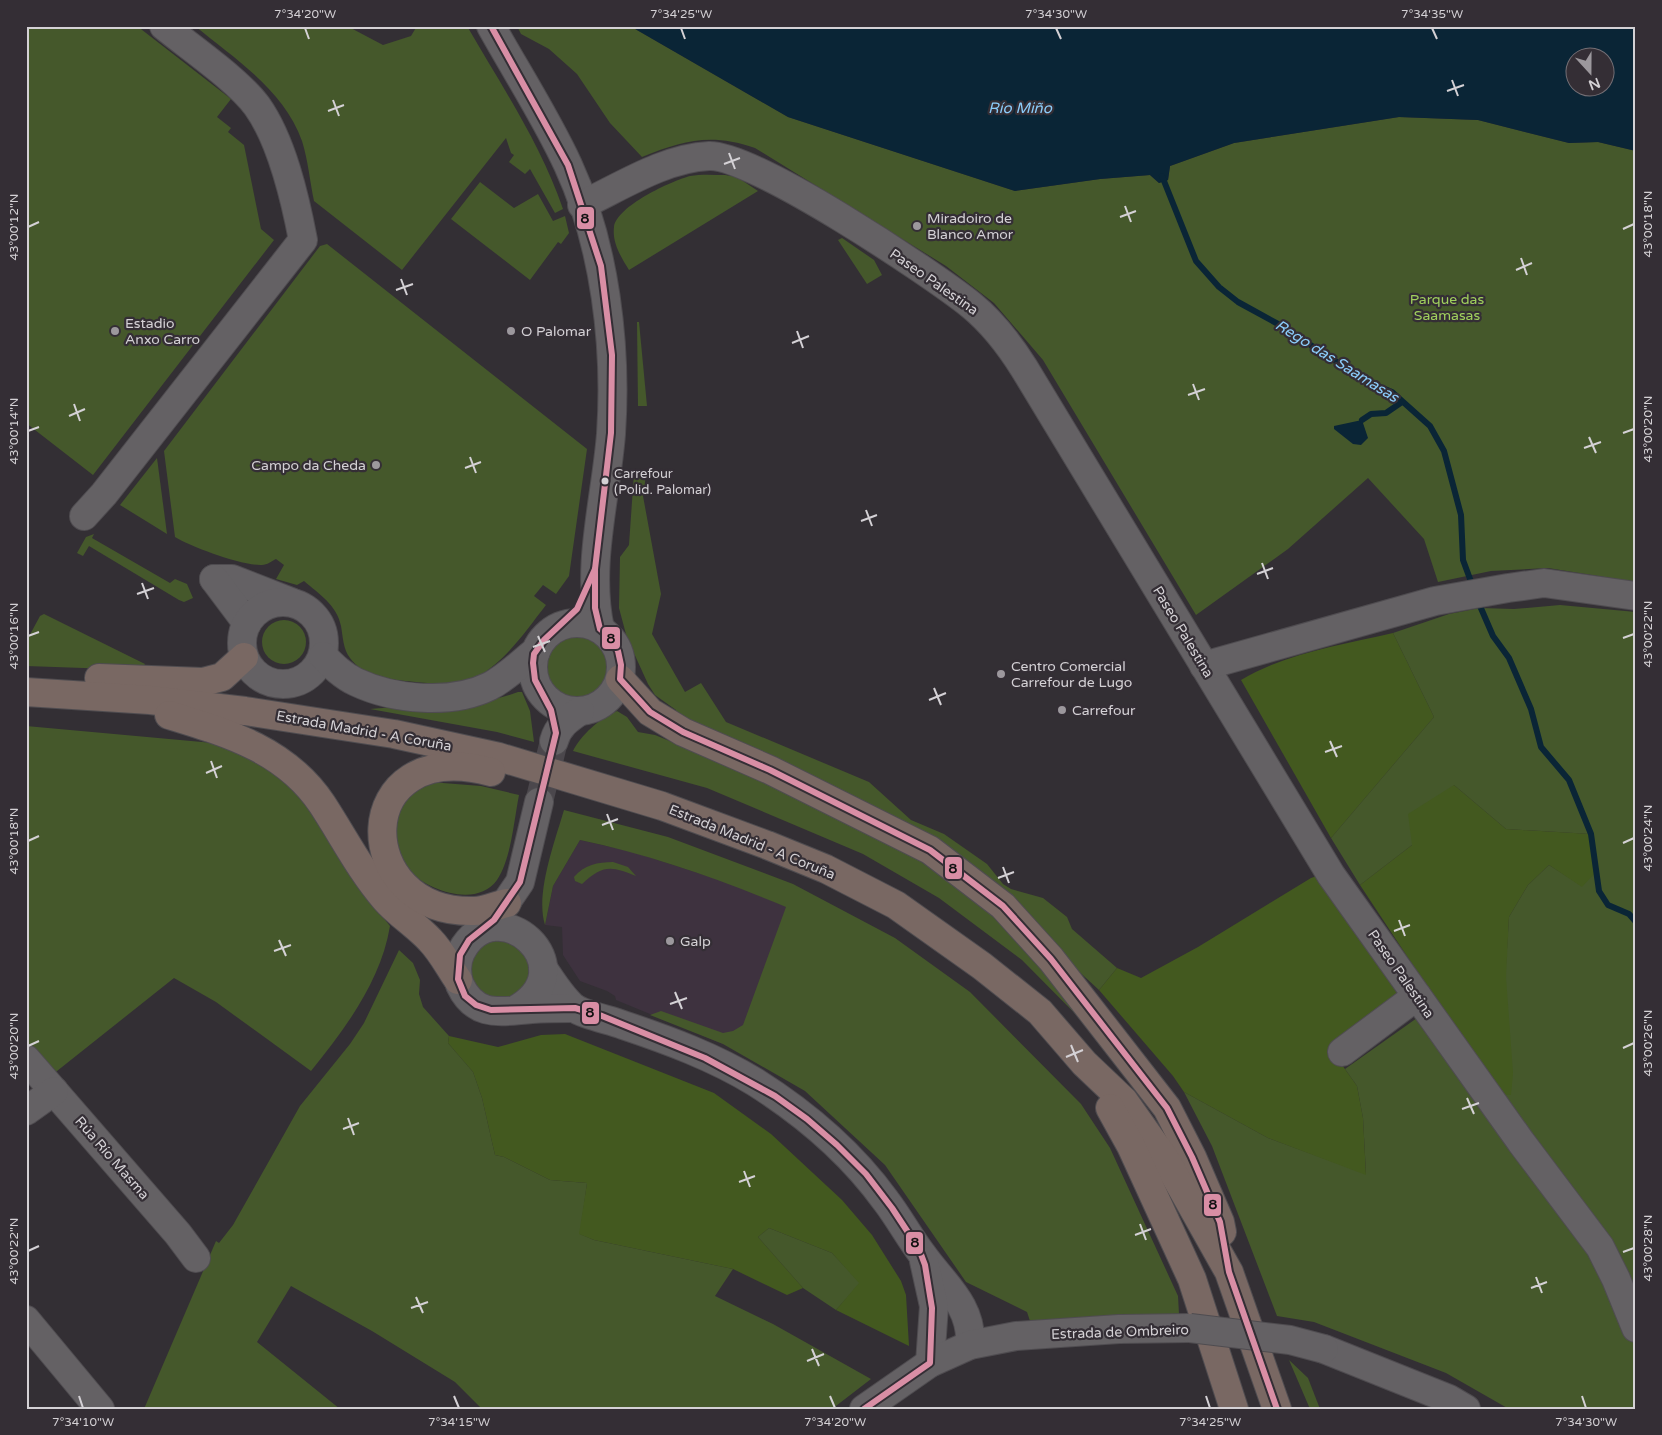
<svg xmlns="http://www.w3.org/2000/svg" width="1662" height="1435" viewBox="0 0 1662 1435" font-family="'Varela Round',sans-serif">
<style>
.commercial{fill:#3e323f}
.green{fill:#45582b}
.forest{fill:#43591f}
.water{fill:#0a2536;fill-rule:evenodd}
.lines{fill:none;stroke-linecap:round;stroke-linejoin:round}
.stream{stroke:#0a2536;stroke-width:6}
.minor-tunnel{stroke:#4b474c;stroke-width:28;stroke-dasharray:28 14;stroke-linecap:butt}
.minor-casing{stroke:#4f4c50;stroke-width:30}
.highway-casing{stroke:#4f4c50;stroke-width:30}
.minor{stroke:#646164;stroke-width:28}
.highway{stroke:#796863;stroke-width:28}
.minor-bridge-casing{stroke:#4f4c50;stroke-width:30;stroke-linecap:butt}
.minor-bridge{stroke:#646164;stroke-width:28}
.bus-1-casing{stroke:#342e35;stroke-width:10}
.bus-1{stroke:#d98ea5;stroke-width:6}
.ticks{fill:none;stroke:#d4d1d5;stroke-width:2}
.poi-dot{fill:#9c989d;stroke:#342e35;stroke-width:2}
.bus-dot{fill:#d4d1d5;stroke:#342e35;stroke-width:2}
.labels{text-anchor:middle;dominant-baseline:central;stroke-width:4.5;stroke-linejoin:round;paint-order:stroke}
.bus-label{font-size:13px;fill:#d4d1d5;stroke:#342e35;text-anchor:start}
.poi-label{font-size:14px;fill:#d4d1d5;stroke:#342e35;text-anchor:start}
.street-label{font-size:14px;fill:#d4d1d5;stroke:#342e35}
.park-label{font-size:14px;fill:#a0d05d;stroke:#342e35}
.water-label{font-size:15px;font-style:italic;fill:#8bccfa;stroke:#342e35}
.line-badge{stroke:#342e35;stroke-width:2}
.pale-badge-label{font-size:14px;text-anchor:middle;font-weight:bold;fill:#111}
.neatline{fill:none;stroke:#d4d1d5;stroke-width:2}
.ticks-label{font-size:12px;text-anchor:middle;fill:#d4d1d5}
</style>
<rect width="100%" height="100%" fill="#332f34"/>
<polygon class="commercial" points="580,840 633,852 732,884 787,907 760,1021 723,1044 616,1000 615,996 607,991 580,981 563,955 562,927 545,925 553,886"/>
<g class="green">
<polygon points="26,26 137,26 231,99 217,117 231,128 228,132 244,145 261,229 274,240 93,475 26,423"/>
<path d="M 195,26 L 347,26 L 383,45 L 411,36 L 417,26 L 467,26 C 501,85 541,144 563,209 L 555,213 L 530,169 L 525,174 L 509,162 L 514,155 L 511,153 L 506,138 L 402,270 L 314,201 C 310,182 308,160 302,141 C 284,90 235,59 195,26 Z"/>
<path d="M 517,26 L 630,26 L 788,117 L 1015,191 L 1100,179 L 1150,175 L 1159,183 L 1168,180 L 1170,166 L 1234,143 L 1399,117 L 1478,120 L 1569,143 L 1598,142 L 1636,151 L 1636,582 L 1548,568 L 1491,571 L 1438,582 L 1424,539 L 1368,478 L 1288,549 L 1196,615 L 1043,360 L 994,303 L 946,266 L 755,148 C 711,133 684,140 642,157 L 610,123 L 577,74 L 549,49 L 521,34 Z"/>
<path d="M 725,175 L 737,177 L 758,191 L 629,270 C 621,257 612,243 614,227 C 617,206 671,181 690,176 C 701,174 714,175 725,175 Z"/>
<polygon points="480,182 514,208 538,194 553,221 565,216 569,233 561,244 558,242 530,280 451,219"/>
<polygon points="842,238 874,260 882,275 867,284 838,240"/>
<path d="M 327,244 L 587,449 L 569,576 L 556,594 L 543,585 L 534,596 L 546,605 C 524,633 503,666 469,681 C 457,687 419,682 405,681 C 386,679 362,675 350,658 C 343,649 343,637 341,626 C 337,605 319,594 304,581 L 297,585 L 276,579 L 284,565 L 276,559 C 272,561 267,565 262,565 C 243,566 191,547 175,537 L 164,451 L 320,246 Z"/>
<polygon points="637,322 639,322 647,406 638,406"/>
<polygon points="157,458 167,534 120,505"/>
<polygon points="634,473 646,475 643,496 661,594 652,634 685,692 701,683 726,722 869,782 911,820 944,834 987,864 1003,884 1011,889 1043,898 1067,917 1072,929 1117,968 1099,990 1073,966 1030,919 674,716 676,710 655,695 648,684 627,638 619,608 620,557 629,545"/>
<polygon points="94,534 92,538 170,583 175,579 187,584 193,598 184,602 179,600 89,546 83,556 77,553 86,537"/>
<polygon points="1560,605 1636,612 1636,1298 1498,1094 1509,917 1528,885 1549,865 1582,886 1590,834 1506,829 1454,785 1412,845 1360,885 1331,838 1434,717 1393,633 1449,614 1480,608 1514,609"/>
<polygon points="44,614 145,664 141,670 26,666 26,642 40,616"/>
<circle cx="284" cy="642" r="22"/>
<circle cx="576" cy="667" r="31"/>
<path d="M 518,692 L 522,692 L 530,711 L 534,742 L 497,732 L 370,709 C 421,705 470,710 518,692 Z"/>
<path d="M 617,711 L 627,717 L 638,732 L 655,735 L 801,795 L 892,843 L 963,889 L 999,919 L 1117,1056 L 1022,960 L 939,898 L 863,854 L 707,788 L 573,751 C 581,735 600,718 617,711 Z"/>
<path d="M 26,726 L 224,744 L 271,771 L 301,791 L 362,891 L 390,926 C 381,981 345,1029 311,1071 L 216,1002 L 174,978 L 52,1075 L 26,1046 Z"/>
<path d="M 430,782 L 481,786 L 519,795 C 514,820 511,860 497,880 C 477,908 429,891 409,871 C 390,852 391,813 410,794 C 415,789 424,786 430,782 Z"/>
<path d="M 564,810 L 668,837 L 793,884 L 895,938 L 970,992 L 1081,1104 L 1110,1148 L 1178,1296 L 1179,1314 L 1030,1321 L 1027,1312 L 966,1282 L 885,1165 L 805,1091 L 723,1044 L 650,1015 L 661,1011 L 723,1033 L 733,1031 L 743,1025 L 786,907 C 719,879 651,855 580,840 L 553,886 L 545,925 C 535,894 555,841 564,810 Z"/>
<path d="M 613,862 L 628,867 L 636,876 C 612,866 603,864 582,884 L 575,881 L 574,877 C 584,865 598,862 613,862 Z"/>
<polygon points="502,938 528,956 532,976 515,1000 481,999 466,968 482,943"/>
<polygon points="399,950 413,963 420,980 419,994 423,1007 449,1036 448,1043 473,1072 482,1098 495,1155 504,1157 550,1180 587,1183 580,1234 594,1240 733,1269 715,1296 773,1324 871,1379 832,1409 482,1409 455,1382 372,1331 291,1286 257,1342 340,1409 144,1409 216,1241 219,1243 233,1225 300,1106 350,1044 364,1023"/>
<polygon points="1417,1018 1565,1214 1618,1298 1636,1347 1636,1409 1509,1409 1446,1373 1314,1322 1277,1316 1212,1146 1184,1092 1268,1138 1366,1174 1363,1118 1357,1086 1345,1069"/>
<polygon points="769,1228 832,1253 860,1283 836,1310 803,1288 758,1237"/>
<polygon points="1289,1360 1308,1378 1320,1409 1310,1409"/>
</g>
<g class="forest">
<path d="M 1393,633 L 1434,717 L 1331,838 L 1241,680 C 1286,653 1342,645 1393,633 Z"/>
<polygon points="1454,785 1506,829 1591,834 1595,873 1582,887 1549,865 1528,885 1509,917 1506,977 1513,1073 1511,1095 1498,1094 1360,885 1412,845 1408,814"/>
<polygon points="1317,876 1361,933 1397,993 1387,1004 1330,1048 1357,1086 1363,1118 1366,1175 1268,1138 1184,1092 1173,1076 1099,990 1117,968 1141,978 1198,947 1311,878"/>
<polygon points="565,1034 714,1093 771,1134 842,1200 872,1235 901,1281 906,1295 909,1346 836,1310 859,1283 832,1253 769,1228 758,1237 803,1288 787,1295 733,1269 594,1240 579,1234 587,1183 550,1180 504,1157 495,1155 482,1098 473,1072 448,1043 449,1036 498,1047 541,1035"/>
</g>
<g class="water">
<path d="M 630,26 L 1636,26 L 1636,151 L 1598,142 L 1569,143 L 1478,120 L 1399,117 L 1234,143 L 1170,166 L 1168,180 L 1159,183 L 1150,175 L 1100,179 L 1015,191 L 788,117 ZM 1574,58 L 1604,58 L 1604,88 L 1574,88 Z"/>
<polygon points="1362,420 1368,438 1361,445 1353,444 1334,429 1334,426"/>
</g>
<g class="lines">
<g class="stream">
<polyline points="1162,176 1196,261 1219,287 1238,302 1278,324 1368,382 1392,392 1430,426 1444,451 1461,515 1463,560 1473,587"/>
<polyline points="1362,420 1371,414 1386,413 1402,402"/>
<polyline points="1477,599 1493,636 1509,658 1531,709 1541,747 1569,780 1591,834 1599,891 1608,905 1629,914 1636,922"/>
</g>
<polyline class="minor-tunnel" points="539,802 554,741"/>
<defs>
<g id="minor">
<path d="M 491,26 C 516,71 547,119 568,165 C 605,245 617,346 611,434 C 606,498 586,565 600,629"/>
<path d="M 582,205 C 622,186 665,158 709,156 C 753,154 931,273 971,305 C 993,323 1009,344 1024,368 L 1331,875 L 1521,1142 L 1600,1247 L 1616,1279 L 1636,1328"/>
<path d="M 84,516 L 104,494 L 303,240 C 295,198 282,141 257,106 C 238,80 191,48 164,26"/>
<polyline points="214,579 232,579 291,602"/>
<polyline points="214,579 247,623"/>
<circle cx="283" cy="643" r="41"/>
<circle cx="577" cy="667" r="44"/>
<path d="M 323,656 C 333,666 343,676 356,682 C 394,700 452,705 490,686 C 507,677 521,663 536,651"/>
<polyline points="1204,666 1435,601 1508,588 1544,583 1636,596"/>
<path d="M 554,741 C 558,726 568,719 580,711"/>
<polyline points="492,923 520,882 539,802"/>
<path d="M 543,968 C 552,982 562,997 573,1007 C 583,1015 611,1020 623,1025 C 668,1040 714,1057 755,1082 C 804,1113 852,1154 886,1201 C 899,1218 909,1237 922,1254 C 942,1283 973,1305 970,1345"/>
<path d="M 515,1010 C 590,968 496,885 461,952 C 456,962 456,975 460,985 C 476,1019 502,1011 532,1009 C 546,1008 560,1008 574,1008"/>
<polyline points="1342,1052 1417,996"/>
<polyline points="26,1059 178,1234 196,1258"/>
<polyline points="26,1111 54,1091"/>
<polyline points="924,1261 934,1306 930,1363"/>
<polyline points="26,1320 100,1409"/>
<polyline points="1324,1349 1449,1399 1466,1409"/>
<polyline points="864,1409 930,1363 970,1345 1016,1336 1119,1329 1190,1328"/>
</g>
<g id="highway">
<polyline points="99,678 203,682 222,677 244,657"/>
<polyline points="620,679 650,712 683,732 770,770 930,850 1003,906 1051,959 1167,1108 1192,1157 1220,1222 1222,1232"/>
<polyline points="26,692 150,700 245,711 394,734 499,757 662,806 767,845 826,869 896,905 982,966 1040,1012 1084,1063 1124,1101 1167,1162 1229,1272 1277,1409"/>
<path d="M 169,715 C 228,733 286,750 322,804 C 343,836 360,870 385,899 C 398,914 416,925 430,940 C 441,951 449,967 458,980"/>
<path d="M 491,772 C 348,734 350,914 474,911 C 485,911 497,905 507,903"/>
<polyline points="1110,1108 1131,1146 1192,1279 1234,1409"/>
</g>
</defs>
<use href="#minor" class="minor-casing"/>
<use href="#highway" class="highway-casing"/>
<use href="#minor" class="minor"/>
<use href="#highway" class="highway"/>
<defs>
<polyline id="minor-bridge" points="1190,1328 1290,1340 1324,1349"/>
</defs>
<use href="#minor-bridge" class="minor-bridge-casing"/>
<use href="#minor-bridge" class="minor-bridge"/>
<defs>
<g id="bus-1">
<polyline points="491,26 568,165 601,266 612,355 611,433 595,569 595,608 600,629 611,638 618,651 621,665 620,679 650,712 683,732 770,770 930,850 1003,906 1051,959 1167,1108 1192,1157 1220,1222 1229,1272 1277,1409"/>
<polyline points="595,569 577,609 544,640 534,654 533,663 535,680 551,710 556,733 520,882 494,920 469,940 460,955 458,979 465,996 476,1005 491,1010 575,1008 602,1016 705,1058 775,1096 807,1119 837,1145 866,1174 892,1208 919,1249 925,1265 932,1308 930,1363 864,1409"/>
</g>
</defs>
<use href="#bus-1" class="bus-1-casing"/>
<use href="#bus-1" class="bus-1"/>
</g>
<path class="ticks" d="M 305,28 L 309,39M 681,28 L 685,39M 1056,28 L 1061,39M 1432,28 L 1437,39M 1452,80 L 1458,96M 1447,91 L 1464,85M 333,100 L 339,116M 328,111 L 344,105M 729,153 L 735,169M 724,164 L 740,158M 1125,206 L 1131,222M 1120,217 L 1136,211M 28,227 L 39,222M 1623,229 L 1634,224M 1521,258 L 1527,275M 1516,270 L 1532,263M 401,279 L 407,295M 396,290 L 413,284M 797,331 L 803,348M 792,343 L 809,336M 1193,384 L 1199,400M 1188,395 L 1205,389M 74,404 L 80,421M 69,416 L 85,409M 28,431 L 39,427M 1623,433 L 1634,429M 1589,437 L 1596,453M 1584,448 L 1601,442M 470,457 L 476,473M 465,468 L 481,462M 866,510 L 872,526M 861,521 L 877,515M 1262,563 L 1268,579M 1257,574 L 1273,568M 142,583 L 148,599M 137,594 L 154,588M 28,636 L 39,632M 538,636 L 545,652M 1623,638 L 1634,634M 533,647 L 550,641M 934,688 L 941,705M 929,700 L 946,693M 1330,741 L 1337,757M 1325,752 L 1342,746M 211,761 L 217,778M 206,773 L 222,766M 607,814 L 613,830M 602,825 L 618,819M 28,841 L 39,836M 1623,843 L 1634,838M 1003,867 L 1009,883M 998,878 L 1014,872M 1399,920 L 1405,936M 1394,931 L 1410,925M 279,940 L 286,956M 274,951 L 291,945M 675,992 L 682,1009M 670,1004 L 687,998M 1071,1045 L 1078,1062M 28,1046 L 39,1041M 1623,1048 L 1634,1043M 1066,1057 L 1083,1050M 1467,1098 L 1474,1114M 1462,1109 L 1479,1103M 348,1118 L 354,1135M 343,1129 L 359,1123M 744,1171 L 750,1187M 739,1182 L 755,1176M 1140,1224 L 1146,1240M 1135,1235 L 1151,1229M 28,1251 L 39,1246M 1623,1252 L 1634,1248M 1536,1277 L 1542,1293M 1531,1288 L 1547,1282M 416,1297 L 423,1313M 411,1308 L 428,1302M 812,1349 L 819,1366M 807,1361 L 824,1354M 79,1396 L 83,1408M 454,1396 L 459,1408M 830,1396 L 835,1408M 1206,1396 L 1210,1408M 1582,1396 L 1586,1408"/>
<g class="poi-dot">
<circle cx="917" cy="226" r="5"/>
<circle cx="115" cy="331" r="5"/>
<circle cx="511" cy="331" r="5"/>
<circle cx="376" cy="465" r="5"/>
<circle cx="1001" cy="674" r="5"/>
<circle cx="1062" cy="710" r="5"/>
<circle cx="670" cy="941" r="5"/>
</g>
<circle class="bus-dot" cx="605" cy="481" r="4.5"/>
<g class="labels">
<g class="bus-label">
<text x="614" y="474">Carrefour<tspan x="614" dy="16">(Polid. Palomar)</tspan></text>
</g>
<g class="poi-label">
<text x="927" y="218">Miradoiro de<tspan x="927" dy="16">Blanco Amor</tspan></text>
<text x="125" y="323">Estadio<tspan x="125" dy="16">Anxo Carro</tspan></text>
<text x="521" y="331">O Palomar</text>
<text x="366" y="465" text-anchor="end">Campo da Cheda</text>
<text x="1011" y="666">Centro Comercial<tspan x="1011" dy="16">Carrefour de Lugo</tspan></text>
<text x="1072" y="710">Carrefour</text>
<text x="680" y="941">Galp</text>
</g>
<g class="street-label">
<text transform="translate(934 282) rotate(35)">Paseo Palestina</text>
<text transform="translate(1183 632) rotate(59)">Paseo Palestina</text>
<text transform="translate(364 731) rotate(10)">Estrada Madrid - A Coruña</text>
<text transform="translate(752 842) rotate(22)">Estrada Madrid - A Coruña</text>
<text transform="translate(1401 974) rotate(55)">Paseo Palestina</text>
<text transform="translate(112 1158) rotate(49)">Rúa Río Masma</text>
<text transform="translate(1120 1332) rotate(-2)">Estrada de Ombreiro</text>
</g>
<g class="park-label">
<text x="1447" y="299">Parque das<tspan x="1447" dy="16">Saamasas</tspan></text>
</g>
<g class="water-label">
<text x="1020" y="108">Río Miño</text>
<text transform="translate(1337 361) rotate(32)">Rego das Saamasas</text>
</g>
</g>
<g class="line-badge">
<rect x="576" y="206" width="19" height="24" rx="5" fill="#d98ea5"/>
<rect x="601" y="626" width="20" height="24" rx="5" fill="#d98ea5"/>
<rect x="944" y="856" width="19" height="24" rx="5" fill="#d98ea5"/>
<rect x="581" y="1001" width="19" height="24" rx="5" fill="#d98ea5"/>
<rect x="1203" y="1193" width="19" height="24" rx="5" fill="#d98ea5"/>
<rect x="905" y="1231" width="19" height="24" rx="5" fill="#d98ea5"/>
</g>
<g class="pale-badge-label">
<text x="585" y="223">8</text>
<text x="611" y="643">8</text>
<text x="953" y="873">8</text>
<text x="590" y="1017">8</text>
<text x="1213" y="1209">8</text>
<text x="915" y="1247">8</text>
</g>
<rect width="1662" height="1435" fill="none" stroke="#342e35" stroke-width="55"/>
<g transform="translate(1590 72) rotate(159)"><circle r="24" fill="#342e35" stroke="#746f75"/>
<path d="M0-4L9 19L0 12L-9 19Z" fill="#9c989d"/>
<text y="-8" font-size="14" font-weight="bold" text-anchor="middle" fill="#d4d1d5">N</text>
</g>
<rect x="28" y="28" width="1606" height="1380" class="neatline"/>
<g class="ticks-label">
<text x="305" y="18">7°34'20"W</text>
<text x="681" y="18">7°34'25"W</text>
<text x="1056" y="18">7°34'30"W</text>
<text x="1432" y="18">7°34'35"W</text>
<text transform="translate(1648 224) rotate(-90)" y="4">43°00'18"N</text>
<text transform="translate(14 227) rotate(-90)" y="4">43°00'12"N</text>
<text transform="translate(1648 429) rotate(-90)" y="4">43°00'20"N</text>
<text transform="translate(14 431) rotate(-90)" y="4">43°00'14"N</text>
<text transform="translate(1648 634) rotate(-90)" y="4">43°00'22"N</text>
<text transform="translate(14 636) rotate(-90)" y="4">43°00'16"N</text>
<text transform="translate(1648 838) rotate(-90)" y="4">43°00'24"N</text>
<text transform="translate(14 841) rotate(-90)" y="4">43°00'18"N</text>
<text transform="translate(1648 1043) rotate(-90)" y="4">43°00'26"N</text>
<text transform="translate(14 1046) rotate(-90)" y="4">43°00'20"N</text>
<text transform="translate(1648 1248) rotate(-90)" y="4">43°00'28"N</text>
<text transform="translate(14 1251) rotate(-90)" y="4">43°00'22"N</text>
<text x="83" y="1426">7°34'10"W</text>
<text x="459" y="1426">7°34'15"W</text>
<text x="835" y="1426">7°34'20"W</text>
<text x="1210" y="1426">7°34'25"W</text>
<text x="1586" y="1426">7°34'30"W</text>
</g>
</svg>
